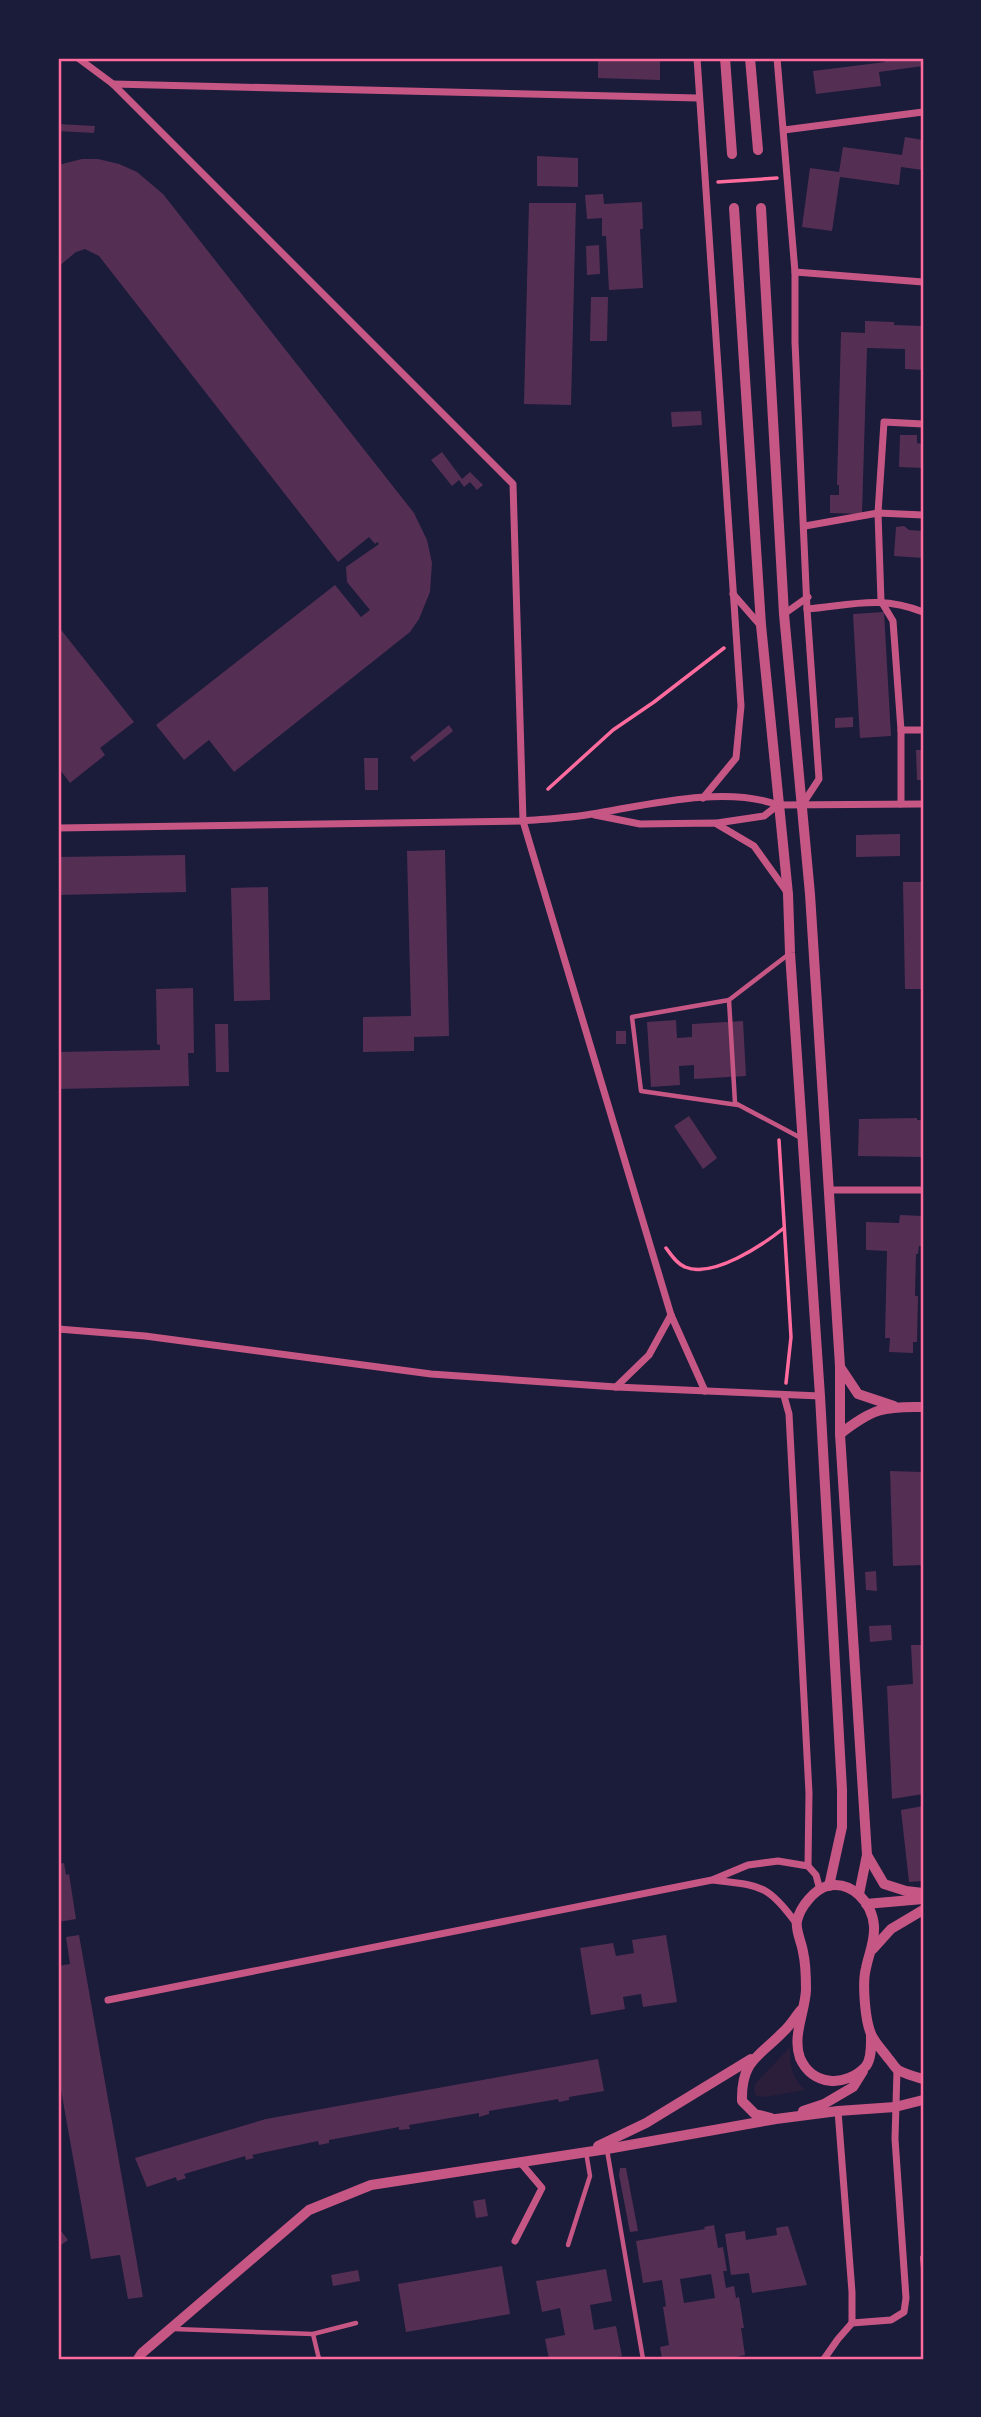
<svg xmlns="http://www.w3.org/2000/svg" width="981" height="2417" viewBox="0 0 981 2417" font-family="Roboto,sans-serif">
<style>
.green{fill:#2a1e3b}
.building{fill:#542f53;fill-rule:evenodd}
.lines{fill:none;stroke-linecap:round;stroke-linejoin:round}
.path{stroke:#ff6b9d;stroke-width:3.5}
.service{stroke:#c65784;stroke-width:4.5}
.minor{stroke:#c65784;stroke-width:7}
.tertiary{stroke:#c65784;stroke-width:10}
.neatline{fill:none;stroke:#ff6b9d;stroke-width:2.5}
</style>
<rect width="100%" height="100%" fill="#1b1b3a"/>
<path class="green" d="M 790,2047 C 790,2066 791,2076 805,2090 L 765,2097 L 756,2096 L 754,2090 L 755,2084 Z"/>
<g class="building">
<polygon points="598,58 660,58 660,80 598,78"/>
<polygon points="884,58 923,58 923,66 879,72 881,86 816,94 813,71 885,62"/>
<polygon points="58,124 95,126 94,133 58,131"/>
<polygon points="905,137 923,140 923,170 901,167 899,185 840,177 832,231 802,227 810,168 839,172 843,147 902,155"/>
<polygon points="537,156 578,158 578,187 537,186"/>
<polygon points="82,159 98,159 119,164 137,172 163,194 414,513 427,540 432,563 430,592 419,619 410,632 234,772 209,740 184,760 156,725 335,585 361,617 370,610 347,582 346,567 379,544 377,542 375,544 369,537 338,562 99,256 85,249 76,252 58,267 58,165"/>
<polygon points="603,194 604,204 642,202 643,229 640,229 643,288 609,290 606,236 602,236 602,218 587,219 585,195"/>
<polygon points="529,203 576,203 571,405 524,404"/>
<polygon points="599,245 600,274 587,275 586,246"/>
<polygon points="591,297 608,297 607,341 590,341"/>
<polygon points="865,321 894,322 894,325 923,326 923,370 905,369 905,349 867,348 862,514 830,513 830,495 839,495 839,485 837,485 841,332 865,333"/>
<polygon points="701,411 702,425 672,427 671,412"/>
<polygon points="900,435 917,435 917,443 923,444 923,468 899,467"/>
<polygon points="442,452 462,479 470,472 483,485 477,490 470,482 464,487 459,480 452,486 431,460"/>
<polygon points="904,526 909,530 923,531 923,558 894,556 896,527"/>
<polygon points="884,612 891,736 860,738 853,614"/>
<polygon points="58,626 134,722 100,748 105,755 70,783 58,767"/>
<polygon points="853,717 853,727 835,728 835,718"/>
<polygon points="449,725 453,731 414,762 410,757"/>
<polygon points="916,750 923,750 923,780 917,780"/>
<polygon points="364,758 378,758 378,790 365,790"/>
<polygon points="900,834 900,856 856,857 856,835"/>
<polygon points="445,850 449,1036 414,1037 414,1051 363,1052 363,1017 411,1016 407,851"/>
<polygon points="185,855 186,892 58,895 58,857"/>
<polygon points="903,882 923,882 923,989 905,989"/>
<polygon points="268,887 270,1000 234,1001 231,888"/>
<polygon points="193,988 194,1053 188,1053 189,1086 58,1089 58,1052 160,1050 160,1045 157,1044 156,989"/>
<polygon points="676,1020 677,1038 692,1037 692,1024 743,1021 746,1076 694,1079 694,1065 679,1066 680,1085 651,1087 647,1022"/>
<polygon points="215,1024 228,1024 229,1072 216,1072"/>
<rect x="616" y="1031" width="10" height="13"/>
<polygon points="689,1116 717,1158 703,1169 674,1126"/>
<polygon points="917,1118 917,1120 923,1120 923,1157 858,1156 859,1119"/>
<polygon points="900,1215 923,1216 923,1246 919,1246 918,1254 916,1254 915,1296 918,1296 917,1342 913,1342 913,1353 889,1352 890,1338 885,1338 887,1251 866,1250 866,1222 899,1223"/>
<polygon points="890,1471 923,1472 923,1565 893,1566"/>
<polygon points="876,1571 877,1591 866,1590 865,1572"/>
<polygon points="891,1625 892,1640 870,1642 869,1626"/>
<polygon points="911,1645 923,1645 923,1794 892,1799 887,1686 913,1684"/>
<polygon points="923,1806 923,1881 909,1882 901,1810"/>
<polygon points="64,1863 66,1875 69,1874 76,1919 58,1922 58,1864"/>
<polygon points="79,1935 143,2297 128,2299 120,2255 91,2259 58,2073 58,1966 70,1964 66,1937"/>
<polygon points="666,1935 677,2002 643,2007 641,1994 623,1997 625,2009 591,2015 580,1948 613,1943 616,1956 634,1953 632,1940"/>
<polygon points="598,2059 604,2091 569,2097 569,2100 559,2102 558,2099 489,2111 489,2114 479,2117 479,2113 409,2125 410,2129 399,2130 399,2127 329,2140 329,2143 319,2145 318,2141 252,2155 254,2158 246,2160 245,2156 184,2174 186,2178 177,2181 176,2177 147,2187 135,2158 266,2119"/>
<polygon points="620,2168 626,2168 638,2231 630,2232 619,2175"/>
<polygon points="485,2199 488,2216 476,2218 473,2201"/>
<path d="M 714,2225 L 718,2248 L 723,2247 L 727,2271 L 723,2271 L 726,2288 L 734,2286 L 736,2298 L 739,2297 L 744,2328 L 741,2328 L 745,2355 L 736,2357 L 736,2359 L 662,2359 L 660,2347 L 669,2345 L 663,2307 L 666,2306 L 662,2280 L 643,2283 L 636,2241 L 705,2229 L 704,2227 ZM 711,2274 L 715,2298 L 684,2303 L 680,2279 Z"/>
<polygon points="788,2226 807,2285 752,2293 749,2273 731,2275 725,2234 745,2231 746,2240 777,2235 776,2228"/>
<polygon points="58,2227 68,2240 58,2247"/>
<polygon points="502,2266 510,2314 406,2332 398,2284"/>
<polygon points="606,2269 612,2301 590,2305 594,2330 616,2326 622,2356 605,2359 549,2359 545,2339 565,2335 560,2308 542,2312 536,2281"/>
<polygon points="358,2270 360,2281 333,2286 331,2275"/>
</g>
<g class="lines">
<g class="path">
<polyline points="718,182 777,178"/>
<polyline points="548,789 613,730 654,702 724,648"/>
<polyline points="779,1140 791,1337 786,1383"/>
<path d="M 666,1248 C 671,1255 677,1264 685,1267 C 713,1279 764,1244 784,1228"/>
<polyline points="922,2257 923,2273"/>
</g>
<g class="service">
<polyline points="789,954 729,1000 735,1103 801,1138"/>
<polyline points="729,1000 632,1017 641,1091 738,1105"/>
<polyline points="607,2150 643,2359"/>
<polyline points="568,2245 590,2176 586,2152"/>
<polyline points="174,2329 313,2334 356,2323"/>
<polyline points="313,2334 319,2359"/>
</g>
<g class="minor">
<polyline points="78,58 113,84 513,484 523,821 671,1315 705,1391"/>
<polyline points="697,58 741,706 736,758 703,798"/>
<polyline points="777,58 795,272 795,342 807,609 819,779 802,805"/>
<polyline points="113,84 698,98"/>
<polyline points="784,130 923,112"/>
<polyline points="795,272 923,282"/>
<polyline points="805,526 878,513 923,515"/>
<polyline points="733,594 760,625"/>
<path d="M 807,609 C 851,605 881,595 923,612"/>
<polyline points="784,614 808,597"/>
<polyline points="901,730 923,730"/>
<polyline points="901,804 901,730 893,621 881,601 878,513 884,422 923,424"/>
<polyline points="595,815 640,824 715,823 754,846 787,892"/>
<polyline points="717,823 764,816 778,805"/>
<path d="M 58,828 L 523,821 C 546,819 570,818 592,814 C 647,805 725,785 778,805 L 923,804"/>
<polyline points="829,1190 923,1190"/>
<polyline points="58,1329 145,1336 431,1374 616,1387 820,1396"/>
<polyline points="616,1387 649,1355 671,1315"/>
<polyline points="784,1396 789,1414 809,1793 808,1866"/>
<path d="M 713,1880 C 760,1886 767,1883 796,1923"/>
<polyline points="108,2000 712,1880 748,1865 778,1861 808,1866 816,1875 820,1890"/>
<polyline points="838,2111 852,2292 852,2323 891,2320 904,2312 906,2298 895,2139 897,2070"/>
<polyline points="515,2241 542,2188 520,2162"/>
<polyline points="824,2359 838,2339 852,2323"/>
</g>
<g class="tertiary">
<polyline points="725,58 732,154"/>
<polyline points="750,58 758,150"/>
<polyline points="734,208 761,625 788,894 790,953 820,1396 842,1790 842,1827 829,1886"/>
<polyline points="761,208 784,614 810,894 840,1366 840,1434 867,1855 859,1894"/>
<polyline points="840,1367 858,1394 894,1406"/>
<path d="M 840,1434 C 872,1409 883,1406 923,1407"/>
<polyline points="867,1855 884,1884 906,1891 923,1893"/>
<polyline points="866,1904 923,1899"/>
<polyline points="873,1949 891,1929 923,1910"/>
<path d="M 871,2035 C 871,2044 872,2058 866,2066 C 846,2088 812,2086 800,2058 C 792,2036 805,2012 806,1990 C 806,1978 806,1964 803,1952 C 802,1943 795,1930 797,1921 C 800,1907 814,1890 827,1886 C 852,1880 872,1903 874,1926 C 875,1942 869,1953 866,1968 C 862,1983 865,2023 872,2036 C 876,2044 883,2051 888,2058 C 891,2061 894,2067 898,2070 C 905,2074 916,2077 923,2079"/>
<polyline points="803,2111 824,2104 853,2087 863,2071"/>
<path d="M 771,2118 L 755,2114 L 742,2101 C 741,2060 759,2057 783,2032 C 790,2026 795,2017 801,2010"/>
<polyline points="598,2146 646,2123 751,2059"/>
<polyline points="138,2359 142,2353 309,2210 371,2185 607,2149 776,2119 838,2111 895,2107 923,2100"/>
</g>
</g>
<rect width="981" height="2417" fill="none" stroke="#1b1b3a" stroke-width="119"/>
<rect x="60" y="60" width="862" height="2298" class="neatline"/>
</svg>
